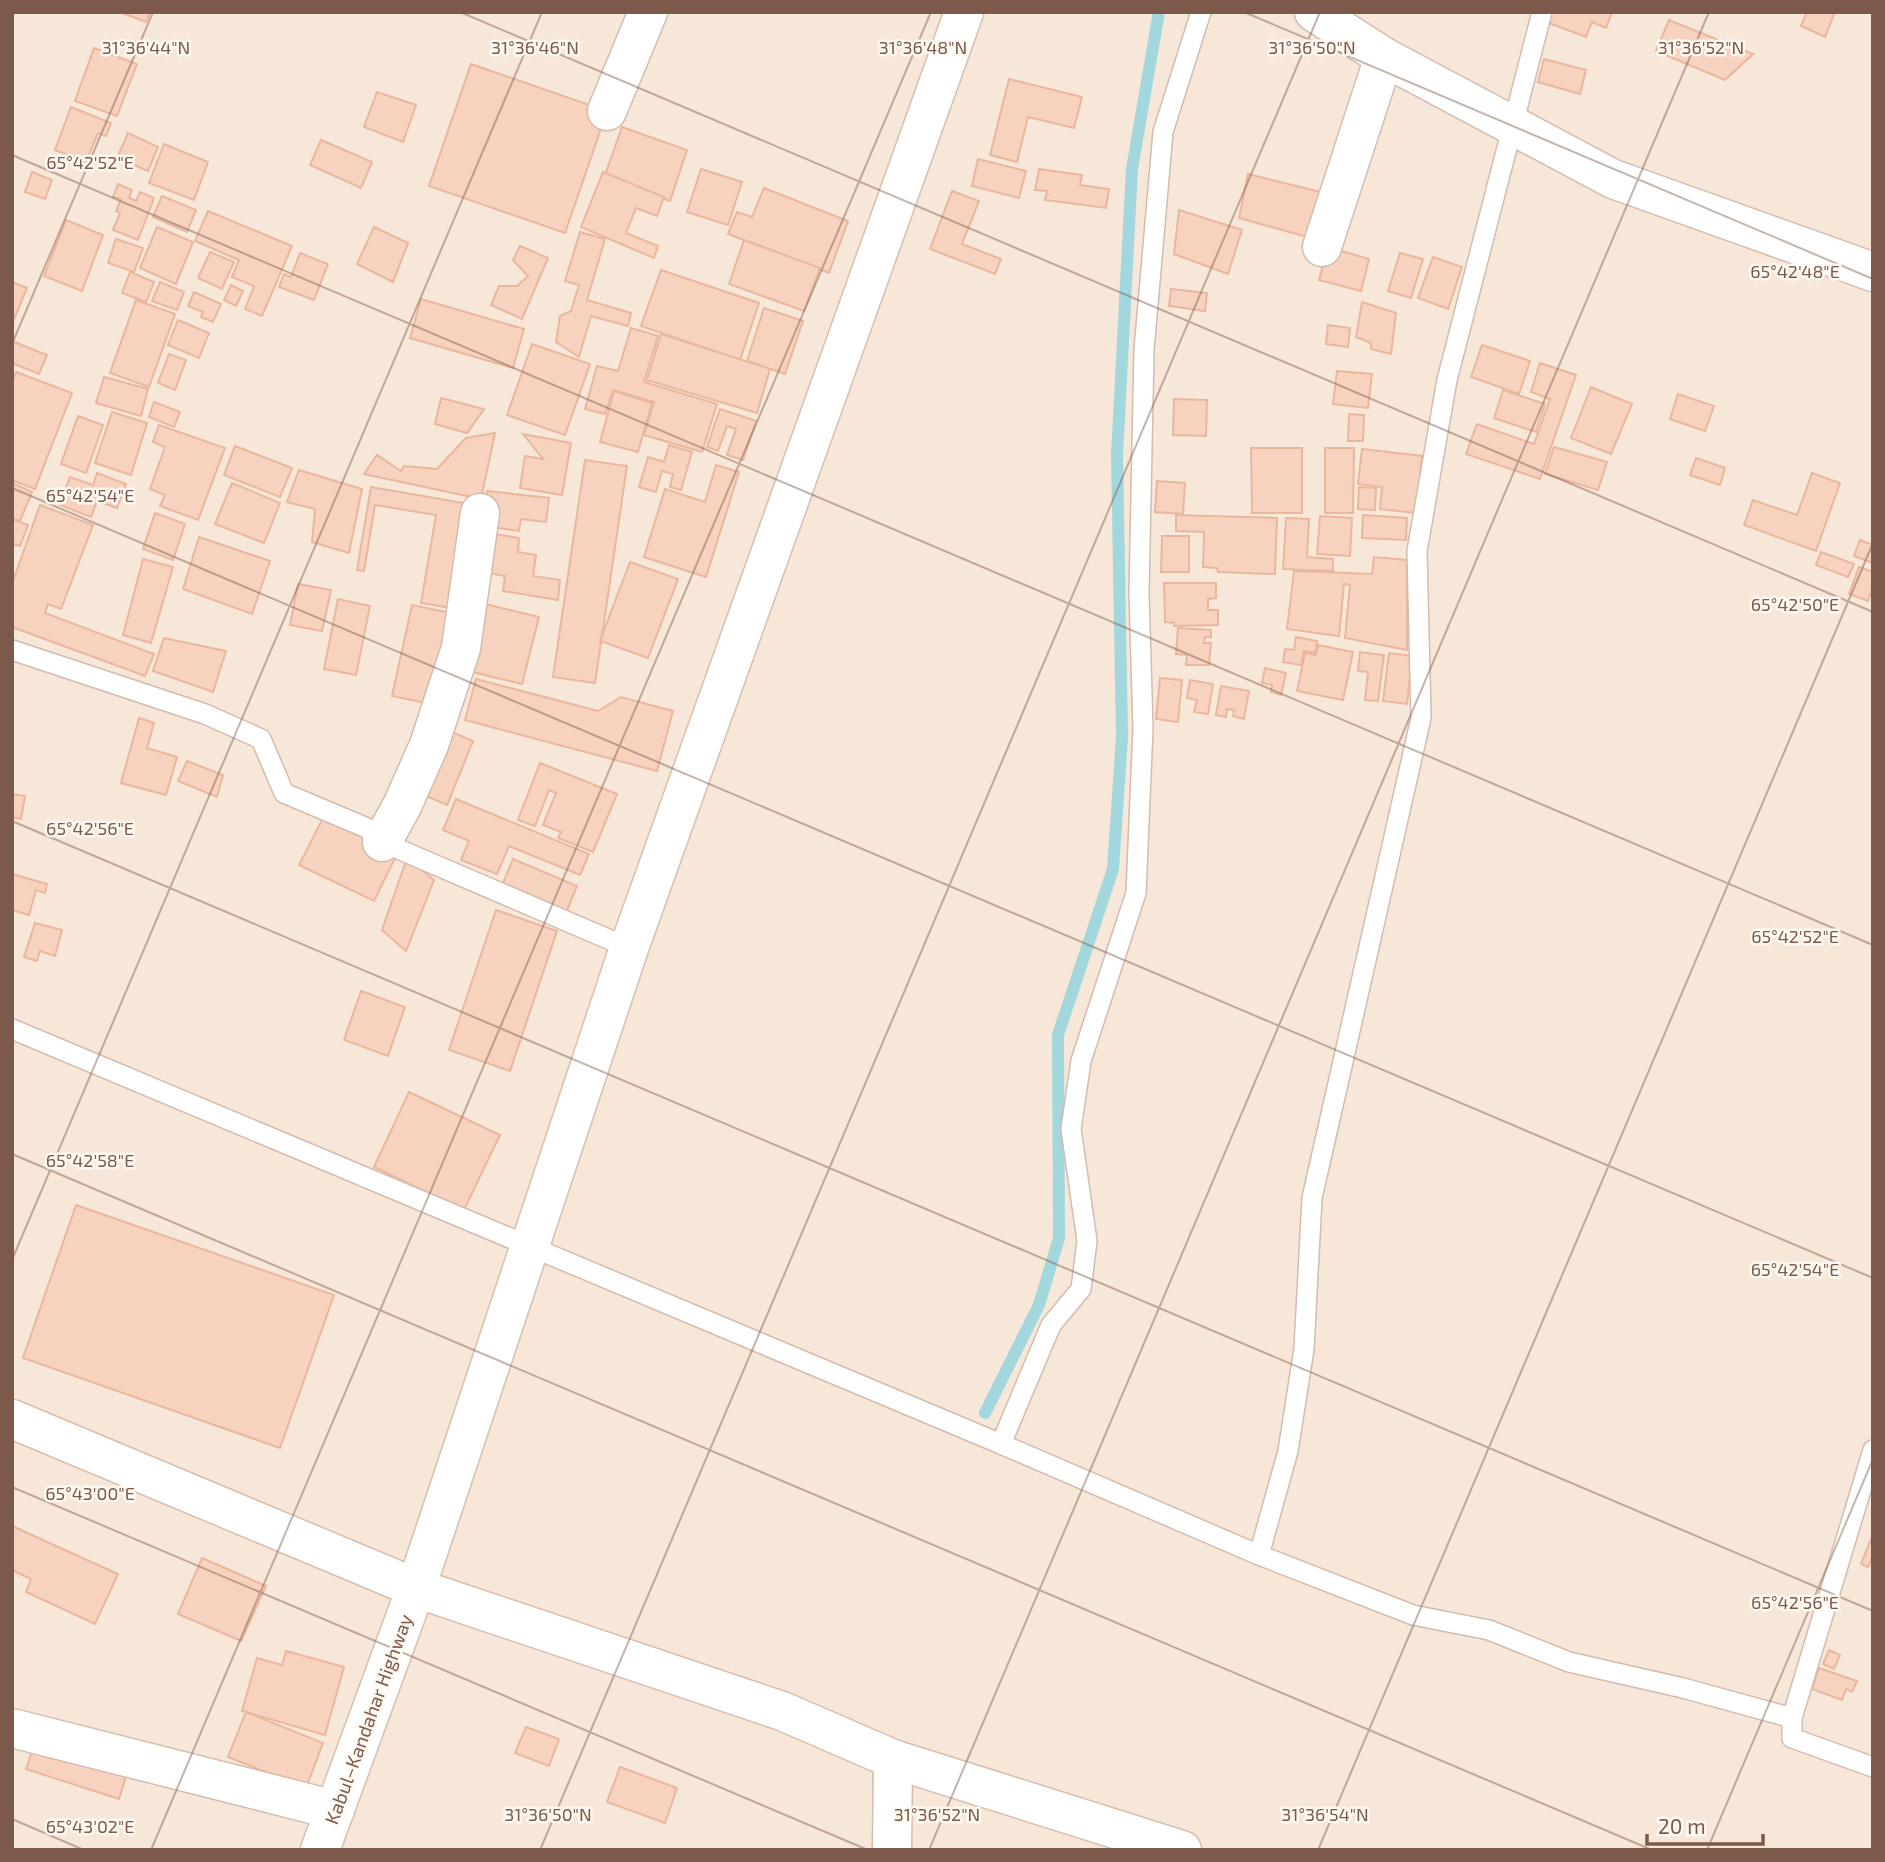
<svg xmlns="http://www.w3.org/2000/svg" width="1885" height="1862" viewBox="0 0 1885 1862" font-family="'Exo 2',sans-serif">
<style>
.residential{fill:#f7e7d8}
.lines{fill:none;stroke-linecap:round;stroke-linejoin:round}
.stream{stroke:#a1d7dd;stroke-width:12}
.building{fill:#f6d2bf;stroke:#eab79e;stroke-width:2}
.lane-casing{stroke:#d3bcae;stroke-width:22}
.street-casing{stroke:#d3bcae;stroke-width:41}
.secondary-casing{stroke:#d8bead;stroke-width:41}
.lane{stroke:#fff;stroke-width:19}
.street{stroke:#fff;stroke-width:38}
.secondary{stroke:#fff;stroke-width:38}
.ticks{fill:none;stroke:#7c594a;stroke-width:2;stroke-opacity:0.45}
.labels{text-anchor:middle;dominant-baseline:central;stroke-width:5;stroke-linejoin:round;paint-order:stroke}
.street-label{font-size:19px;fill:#7c594a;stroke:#fff9f2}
.ticks-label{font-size:18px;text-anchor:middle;fill:#7c594a;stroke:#fff9f2;stroke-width:5;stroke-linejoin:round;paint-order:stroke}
</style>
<rect width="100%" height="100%" fill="#fef5ea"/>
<rect class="residential" x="12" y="12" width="1861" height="1838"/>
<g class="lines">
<polyline class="stream" points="985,1413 1039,1305 1059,1238 1058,1035 1113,869 1122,737 1117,455 1132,169 1159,12"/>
</g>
<g class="building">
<polygon points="120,12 150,12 146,22"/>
<polygon points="1550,12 1612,12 1606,28 1592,22 1586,37 1546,22"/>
<polygon points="1807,12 1835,12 1825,37 1801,26"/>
<polygon points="1669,20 1753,54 1725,80 1656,51"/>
<polygon points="94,48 137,64 117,116 75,101"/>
<polygon points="1544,59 1586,70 1580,94 1538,82"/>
<polygon points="471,64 607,111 565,233 429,186"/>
<polygon points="1009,79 1082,97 1074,128 1028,117 1017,162 990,155"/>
<polygon points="377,92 416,105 403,142 364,127"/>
<polygon points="71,107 111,123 106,136 98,133 86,162 55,150"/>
<polygon points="622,127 687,150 670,201 604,178"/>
<polygon points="128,133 158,147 148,171 117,158"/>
<polygon points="321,140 372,162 361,188 310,165"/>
<polygon points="164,144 208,162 194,200 149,183"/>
<polygon points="978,159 1026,171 1019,198 972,186"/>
<polygon points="701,169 742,182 728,225 687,212"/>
<polygon points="1039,169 1082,175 1080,185 1109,189 1106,208 1045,200 1047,191 1035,190"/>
<polygon points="32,172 52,180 45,199 25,192"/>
<polygon points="603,172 664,197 657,216 636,208 626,233 658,246 654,258 581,227"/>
<polygon points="1248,174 1325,193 1311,238 1239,218"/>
<polygon points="118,184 132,190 129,198 136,201 140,192 154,198 138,240 113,230 120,213 116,211 121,199 113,197"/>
<polygon points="764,188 848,221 829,273 728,234 737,212 752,217"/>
<polygon points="952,191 979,201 962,244 1001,259 995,274 930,249"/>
<polygon points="162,196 196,210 187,232 153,217"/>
<polygon points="1179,210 1242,230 1228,274 1174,254"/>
<polygon points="208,211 292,246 262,316 245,309 254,286 232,277 239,260 195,241"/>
<polygon points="66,220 103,235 82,291 44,276"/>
<polygon points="157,227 193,242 176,284 140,268"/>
<polygon points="374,227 408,243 393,282 357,264"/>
<polygon points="580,232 605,239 587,300 631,313 628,326 591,316 579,357 556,342 560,316 571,311 579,285 565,281"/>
<polygon points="116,239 143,248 134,272 108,263"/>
<polygon points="744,240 820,268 804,311 729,284"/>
<polygon points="520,246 548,258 522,319 491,305 499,286 517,286 528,276 513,260"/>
<polygon points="1328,247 1369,259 1361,291 1319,280"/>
<polygon points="210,252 234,262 222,289 198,278"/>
<polygon points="300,253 328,264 314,300 279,287 284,274 291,277"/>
<polygon points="1400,253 1423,259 1411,298 1388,291"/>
<polygon points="1433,257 1462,267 1448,309 1418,298"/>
<polygon points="661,270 759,303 740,360 641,326"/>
<polygon points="130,272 154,282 146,302 122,293"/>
<polygon points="12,282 27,288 12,324"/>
<polygon points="160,282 184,292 177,310 152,301"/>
<polygon points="231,285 243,291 236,306 224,300"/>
<polygon points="1171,289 1207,293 1205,311 1169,306"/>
<polygon points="194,292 221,304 213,322 201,317 203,312 188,306"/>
<polygon points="421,299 524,329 513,368 410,338"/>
<polygon points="136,300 175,314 149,387 110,373"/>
<polygon points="1362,302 1396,313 1391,354 1371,349 1371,343 1356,337"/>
<polygon points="764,308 803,321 785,374 747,361"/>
<polygon points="178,320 209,333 199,358 168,345"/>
<polygon points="1328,325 1350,328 1348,347 1326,344"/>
<polygon points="631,328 658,336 644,382 717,404 702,452 644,435 654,402 613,390 605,414 585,409 597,366 618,371"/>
<polygon points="661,334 770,369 757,413 647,380"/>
<polygon points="12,341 47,355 39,374 12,363"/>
<polygon points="532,344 590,364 565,435 507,415"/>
<polygon points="1482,345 1530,361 1519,394 1471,377"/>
<polygon points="169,354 186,360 175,390 158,383"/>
<polygon points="1540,363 1576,375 1540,479 1466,454 1477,424 1534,444 1550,399 1531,392"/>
<polygon points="1337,371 1372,374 1368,408 1333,404"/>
<polygon points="16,372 72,393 35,489 12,480 12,383"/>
<polygon points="104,377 148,389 141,416 96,403"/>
<polygon points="1591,387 1632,404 1611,454 1571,438"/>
<polygon points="1503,390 1545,404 1536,432 1494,418"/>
<polygon points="614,391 652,403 638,452 600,442"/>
<polygon points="1678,394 1714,406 1705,431 1670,419"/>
<polygon points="441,398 484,409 467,433 435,424"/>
<polygon points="1174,399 1207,400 1206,436 1173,435"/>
<polygon points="154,402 180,412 174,427 149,417"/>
<polygon points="720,409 756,421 743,460 727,455 736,429 727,426 718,451 707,447"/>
<polygon points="112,412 147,423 131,475 95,463"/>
<polygon points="1349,414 1364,415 1363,441 1348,441"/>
<polygon points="78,416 103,425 86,473 61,464"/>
<polygon points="159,425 225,448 198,520 160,506 165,495 150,489 165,447 153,442"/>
<polygon points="495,433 481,499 364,474 377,455 401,471 404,466 437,469 466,438"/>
<polygon points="523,434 571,443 562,495 520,488 525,456 543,459"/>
<polygon points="669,445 692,452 681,490 670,487 673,474 662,471 656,492 639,487 648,457 664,462"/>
<polygon points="235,446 292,468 280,497 224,475"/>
<polygon points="1554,447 1607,462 1598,490 1545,474"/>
<polygon points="1251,448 1302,448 1302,513 1252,513"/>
<polygon points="1325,448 1354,448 1353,513 1325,513"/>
<polygon points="1362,449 1422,456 1416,513 1380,509 1382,487 1358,484"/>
<polygon points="1696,458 1725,468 1720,485 1690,475"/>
<polygon points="585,460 627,466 595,683 553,677"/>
<polygon points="716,465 739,472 706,577 644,557 665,489 705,502"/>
<polygon points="299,470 362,489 349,553 312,542 315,509 287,502"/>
<polygon points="97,473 126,484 117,508 97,501 91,517 60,505 70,477 93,485"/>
<polygon points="1812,473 1840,483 1816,551 1744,525 1753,500 1797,515"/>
<polygon points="1157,481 1185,483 1183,514 1155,512"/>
<polygon points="12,483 32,492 20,521 12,518"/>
<polygon points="232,483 280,503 264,543 215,524"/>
<polygon points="371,487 475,505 457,609 421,603 436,515 375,505 364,571 357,570"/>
<polygon points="1359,487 1376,488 1375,510 1358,509"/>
<polygon points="487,491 549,498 546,522 521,519 519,531 483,526"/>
<polygon points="40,505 93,525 61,609 48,604 45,613 154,654 145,676 12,627 12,584"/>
<polygon points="155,513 185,524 173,560 143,549"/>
<polygon points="1176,515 1277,518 1275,574 1218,572 1217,568 1203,567 1204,532 1176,531"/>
<polygon points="1363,515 1407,518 1406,540 1362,538"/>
<polygon points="1320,516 1352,518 1350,556 1317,554"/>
<polygon points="1286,518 1309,519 1307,557 1333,559 1333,571 1283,569"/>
<polygon points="12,519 28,525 20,546 12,544"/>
<polygon points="485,532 519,538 518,552 536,555 533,576 560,580 558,600 503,591 505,576 478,571"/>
<polygon points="1162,536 1189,536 1189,572 1161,572"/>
<polygon points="199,537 270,561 252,614 183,589"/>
<polygon points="1860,540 1873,545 1873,563 1854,556"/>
<polygon points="1821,552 1854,564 1848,577 1816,565"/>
<polygon points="1374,557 1407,560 1407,650 1345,638 1350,585 1344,584 1339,636 1287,629 1294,571 1372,574"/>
<polygon points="143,559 173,567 151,643 123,635"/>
<polygon points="630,562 678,579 648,658 600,641"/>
<polygon points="1859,567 1873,572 1873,587 1868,601 1849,594"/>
<polygon points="1164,583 1216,583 1216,598 1208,599 1208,610 1218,610 1218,625 1174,626 1174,623 1165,622"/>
<polygon points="298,584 331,590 322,631 290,625"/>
<polygon points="338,599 370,606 356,675 324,669"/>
<polygon points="485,604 539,617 522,684 468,671"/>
<polygon points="412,605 451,613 431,704 392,696"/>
<polygon points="1178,628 1211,630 1211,637 1205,637 1204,643 1211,643 1209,665 1186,665 1187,655 1176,654"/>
<polygon points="1296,637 1317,641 1315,653 1304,651 1301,665 1283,662 1285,649 1294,650"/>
<polygon points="164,638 226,651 213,692 153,671"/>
<polygon points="1318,645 1353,652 1343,700 1297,691 1305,653 1316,655"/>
<polygon points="1360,652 1384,655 1378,701 1365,700 1368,672 1358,671"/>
<polygon points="1389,653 1412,656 1407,704 1383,701"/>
<polygon points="1265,668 1286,673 1281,695 1271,692 1272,685 1262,683"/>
<polygon points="1160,678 1182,680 1178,722 1156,719"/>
<polygon points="476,679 598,711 621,697 673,711 657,771 465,720"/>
<polygon points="1190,680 1213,684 1208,714 1194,712 1197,700 1187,698"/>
<polygon points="1221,686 1249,691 1244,719 1233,716 1234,710 1227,709 1226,717 1216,715"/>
<polygon points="139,718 154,723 147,748 177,757 166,795 121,783"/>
<polygon points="438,726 473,741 447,805 412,790"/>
<polygon points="187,761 223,775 217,797 178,781"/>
<polygon points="540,763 617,794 593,852 558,838 561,832 543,825 556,793 549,790 535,826 518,820"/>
<polygon points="12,794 25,796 21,819 12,817"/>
<polygon points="456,799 589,854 580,875 509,846 497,874 461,860 469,841 443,830"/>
<polygon points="323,818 397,854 374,901 299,865"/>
<polygon points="407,858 434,880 406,951 382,930"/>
<polygon points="513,859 577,886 562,923 498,895"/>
<polygon points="12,874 47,884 45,893 36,890 29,915 12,910"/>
<polygon points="496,910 557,931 510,1071 449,1050"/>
<polygon points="35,923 62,930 55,956 40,951 37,961 24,957"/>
<polygon points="361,991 405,1007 388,1056 344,1040"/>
<polygon points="409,1092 500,1135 464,1210 374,1167"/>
<polygon points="76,1205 334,1295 280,1448 23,1358"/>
<polygon points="12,1526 118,1574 95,1624 26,1592 31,1579 12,1570"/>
<polygon points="1872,1537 1873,1556 1868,1567 1861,1564"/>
<polygon points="202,1558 266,1586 241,1641 178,1614"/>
<polygon points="1829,1650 1840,1655 1834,1669 1823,1664"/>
<polygon points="286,1651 344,1667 325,1735 242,1711 257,1658 282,1665"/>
<polygon points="1819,1668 1857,1681 1852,1692 1846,1689 1842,1700 1812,1689"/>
<polygon points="246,1712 323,1743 306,1788 228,1757"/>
<polygon points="526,1727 559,1739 549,1766 515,1753"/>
<polygon points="36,1739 127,1773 119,1799 26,1769"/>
<polygon points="620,1767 677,1788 665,1823 607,1802"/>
</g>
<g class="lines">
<defs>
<g id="lane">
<polyline points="12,650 205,714 261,739 284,793 367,828 382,842 629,948"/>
<polyline points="12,1029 1001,1444 1259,1555 1413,1615 1489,1630 1569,1662 1683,1688 1792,1718 1792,1738 1873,1767"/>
<polyline points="1001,1444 1051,1325 1081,1289 1087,1241 1071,1129 1081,1061 1136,893 1143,728 1139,593 1144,350 1163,132 1201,12"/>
<polyline points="1259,1555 1288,1451 1304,1349 1312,1198 1421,718 1417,551 1447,380 1542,12"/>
<polyline points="1792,1718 1873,1450"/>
</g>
<g id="street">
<polyline points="1314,12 1384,57 1613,179 1873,272"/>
<polyline points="607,111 648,12"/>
<polyline points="1322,247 1384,57"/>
<polyline points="382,842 402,806 429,745 461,648 480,513"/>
<polyline points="12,1728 335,1810"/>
<polyline points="892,1850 893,1759"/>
</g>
<g id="secondary">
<polyline points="12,1419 416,1588 782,1711 893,1759 1182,1850"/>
<polyline points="320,1850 416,1588 629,948 964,12"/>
</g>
</defs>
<use href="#lane" class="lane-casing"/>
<use href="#street" class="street-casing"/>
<use href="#secondary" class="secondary-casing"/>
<use href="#lane" class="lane"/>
<use href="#street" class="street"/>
<use href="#secondary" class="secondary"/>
</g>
<path class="ticks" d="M 460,12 L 1873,612M 1244,12 L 1873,279M 12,155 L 1873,945M 12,344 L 153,12M 12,488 L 1873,1278M 12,821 L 1873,1611M 12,1154 L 1652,1850M 12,1260 L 542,12M 12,1487 L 868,1850M 12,1819 L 84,1850M 151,1850 L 931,12M 540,1850 L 1320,12M 929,1850 L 1709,12M 1318,1850 L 1873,543M 1707,1850 L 1873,1459"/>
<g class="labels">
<g class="street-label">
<text transform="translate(368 1719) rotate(-70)">Kabul–Kandahar Highway</text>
</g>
</g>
<g class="ticks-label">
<text x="146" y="54">31°36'44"N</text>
<text x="535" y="54">31°36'46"N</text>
<text x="923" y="54">31°36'48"N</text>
<text x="1312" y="54">31°36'50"N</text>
<text x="1701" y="54">31°36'52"N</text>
<text x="90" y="169">65°42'52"E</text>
<text x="1795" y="278">65°42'48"E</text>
<text x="90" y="502">65°42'54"E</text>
<text x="1795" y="611">65°42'50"E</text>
<text x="90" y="835">65°42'56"E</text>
<text x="1795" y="943">65°42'52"E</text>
<text x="90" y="1167">65°42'58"E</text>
<text x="1795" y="1276">65°42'54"E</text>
<text x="90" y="1500">65°43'00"E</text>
<text x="1795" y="1609">65°42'56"E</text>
<text x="548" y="1821">31°36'50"N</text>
<text x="937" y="1821">31°36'52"N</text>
<text x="1325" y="1821">31°36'54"N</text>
<text x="90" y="1833">65°43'02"E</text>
</g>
<rect width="1885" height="1862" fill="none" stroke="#7c594a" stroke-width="28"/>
<path d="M1647 1834v10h116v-10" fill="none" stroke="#7c594a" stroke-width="3.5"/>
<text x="1658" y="1834" font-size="21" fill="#7c594a" stroke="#fff9f2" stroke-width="5" paint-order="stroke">20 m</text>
</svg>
